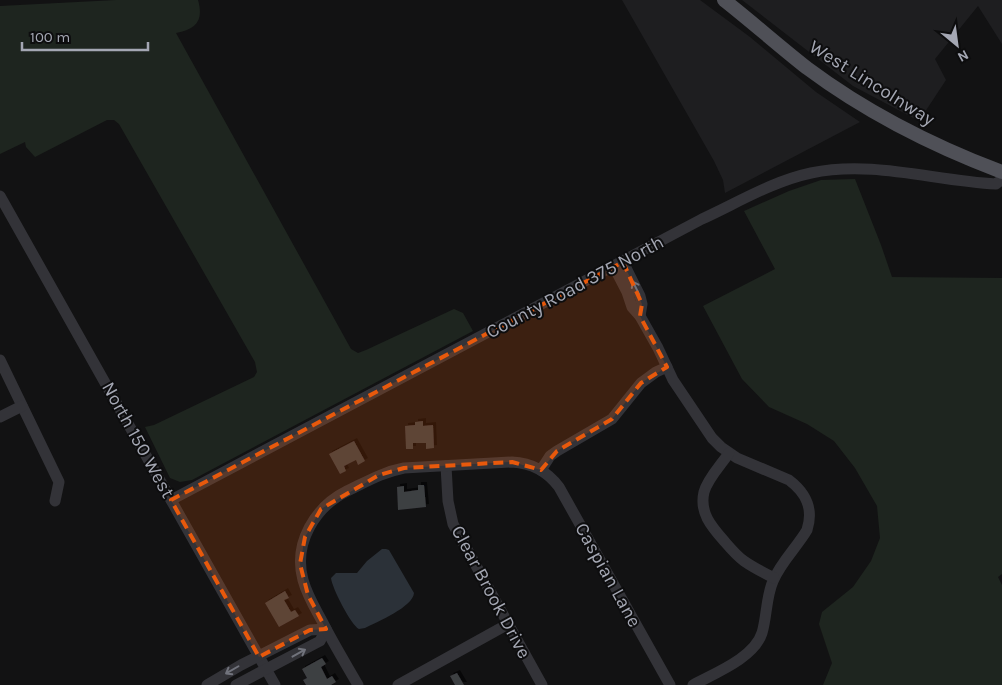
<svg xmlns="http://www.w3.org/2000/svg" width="1002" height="685" viewBox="0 0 1002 685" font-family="Karla,sans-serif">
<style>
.built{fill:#1e1e20}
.green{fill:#1e251f}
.water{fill:#2b3138}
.building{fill:#3e3f43;filter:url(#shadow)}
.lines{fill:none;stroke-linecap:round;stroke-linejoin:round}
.minor{stroke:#333338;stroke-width:11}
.major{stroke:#4f5057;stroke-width:14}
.oneway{stroke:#71737c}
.marked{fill:#e8590c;fill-opacity:0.2;stroke:#e8590c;stroke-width:4;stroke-dasharray:10 6;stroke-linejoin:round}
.labels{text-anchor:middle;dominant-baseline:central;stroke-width:4;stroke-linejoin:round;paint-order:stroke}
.street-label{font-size:19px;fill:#a4a7b3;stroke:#0d0d0e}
</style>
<defs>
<filter id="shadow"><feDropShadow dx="3" dy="-3" stdDeviation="0" flood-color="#0009"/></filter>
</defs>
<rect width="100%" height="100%" fill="#121213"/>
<g class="built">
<polygon points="622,0 700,0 750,37 816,92 860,122 725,193 723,180 714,161"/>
<polygon points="742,0 1002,0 1002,44 978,6 935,59 946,80 919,121 853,86"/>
</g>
<g class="green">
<path d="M 116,0 L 198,0 C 204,21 196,29 176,33 L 351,349 L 358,353 L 366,350 L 454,309 L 463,313 L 473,331 L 192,480 L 180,482 L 170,478 L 145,427 L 154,425 L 254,377 L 257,372 L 255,362 L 119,124 L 114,120 L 107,120 L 35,157 L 26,147 L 25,142 L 0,154 L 0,6 Z"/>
<polygon points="855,179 881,245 892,277 1002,278 1002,574 998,577 1002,585 1002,685 823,685 832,663 819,624 822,612 853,587 871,561 880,538 877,506 855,468 834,441 807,424 769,407 742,379 703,306 775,269 744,211 789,191 821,180"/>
</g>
<path class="water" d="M 382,549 L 386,549 L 389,550 L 414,593 C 413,607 377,622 365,628 L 359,629 C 351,625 332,588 331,578 L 336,573 L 357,573 L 367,561 Z"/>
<g class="building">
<polygon points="423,421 423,426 433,425 434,448 426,449 426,443 413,443 413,449 406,449 405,426 415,425 415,422"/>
<polygon points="354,441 365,461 358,465 356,460 344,466 346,471 340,474 329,454"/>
<polygon points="418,485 424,485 426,507 398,510 397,487 404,486 404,492 418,490"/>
<polygon points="285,591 289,598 284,600 291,612 295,610 299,616 279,627 265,603"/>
<polygon points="322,658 326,664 321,667 327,679 332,676 336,682 331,685 306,685 303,680 307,678 302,669"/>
<polygon points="457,673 464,685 455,685 450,676"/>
</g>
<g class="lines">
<g class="minor">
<polyline points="0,196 275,685"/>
<polyline points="623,262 640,296 642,304 640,316"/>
<path d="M 614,267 L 627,292 L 632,307 L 640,316 L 658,348 L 673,380 L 712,438 L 721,447 L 737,458 L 789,480 C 806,493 814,508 807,530 C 797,547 781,562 773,581 C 766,597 767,616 762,633 C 754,658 715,673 693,685"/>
<polyline points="0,360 59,482 55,501"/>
<polyline points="0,417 22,406"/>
<path d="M 729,453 C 721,465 708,478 704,492 C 699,513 712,527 725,542 C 731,549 737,556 744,561 C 754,568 764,573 774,578"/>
<polyline points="446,466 448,501 453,524 542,685"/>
<polyline points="541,470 550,456 557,451 612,419 641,383 656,372 667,367"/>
<path d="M 171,500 L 702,219 C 737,203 773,181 811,173 C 873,160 934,181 996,184 L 1002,179"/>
<polyline points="207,685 241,665 310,630 326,629"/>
<polyline points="236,685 320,641 326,629"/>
<path d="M 358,685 C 346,664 333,643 322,621 C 315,608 307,595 303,580 C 293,543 315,507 347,491 C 366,482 383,472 404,468 L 512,462 C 532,463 547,471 559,487 L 670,685"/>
<polyline points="398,685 508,624"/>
</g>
<path class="major" d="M 724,0 C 752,22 779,46 807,68 C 866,112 933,146 1002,172"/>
</g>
<defs><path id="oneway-shaft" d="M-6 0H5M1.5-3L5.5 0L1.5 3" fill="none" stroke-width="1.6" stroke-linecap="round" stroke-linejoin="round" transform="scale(1.25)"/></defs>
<g class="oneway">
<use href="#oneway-shaft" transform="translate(636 288) rotate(-116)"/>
<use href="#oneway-shaft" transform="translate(299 653) rotate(-29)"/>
<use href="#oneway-shaft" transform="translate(232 670) rotate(150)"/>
</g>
<path class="marked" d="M 623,262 L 642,304 L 640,316 L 667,367 L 641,383 L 612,419 L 557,451 L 541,470 L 512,462 L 404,468 L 379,475 L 321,509 L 305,537 L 300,564 L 308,595 L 326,629 L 310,630 L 259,657 L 171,500 Z"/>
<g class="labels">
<g class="street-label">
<text transform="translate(872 83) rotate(32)">West Lincolnway</text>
<text transform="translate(575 287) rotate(-28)">County Road 375 North</text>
<text transform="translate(138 440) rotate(61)">North 150 West</text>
<text transform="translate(608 575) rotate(61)">Caspian Lane</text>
<text transform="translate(491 592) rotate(62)">Clear Brook Drive</text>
</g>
</g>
<g transform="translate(957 45) rotate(151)" stroke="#0d0d0e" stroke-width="4" paint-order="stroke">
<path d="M0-4L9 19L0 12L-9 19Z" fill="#a4a7b3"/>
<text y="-8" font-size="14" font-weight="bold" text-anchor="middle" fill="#a4a7b3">N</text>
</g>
<path d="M22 42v8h126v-8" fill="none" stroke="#a4a7b3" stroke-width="2.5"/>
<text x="30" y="42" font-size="15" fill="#a4a7b3" stroke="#0d0d0e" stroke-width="4" paint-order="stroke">100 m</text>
</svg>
